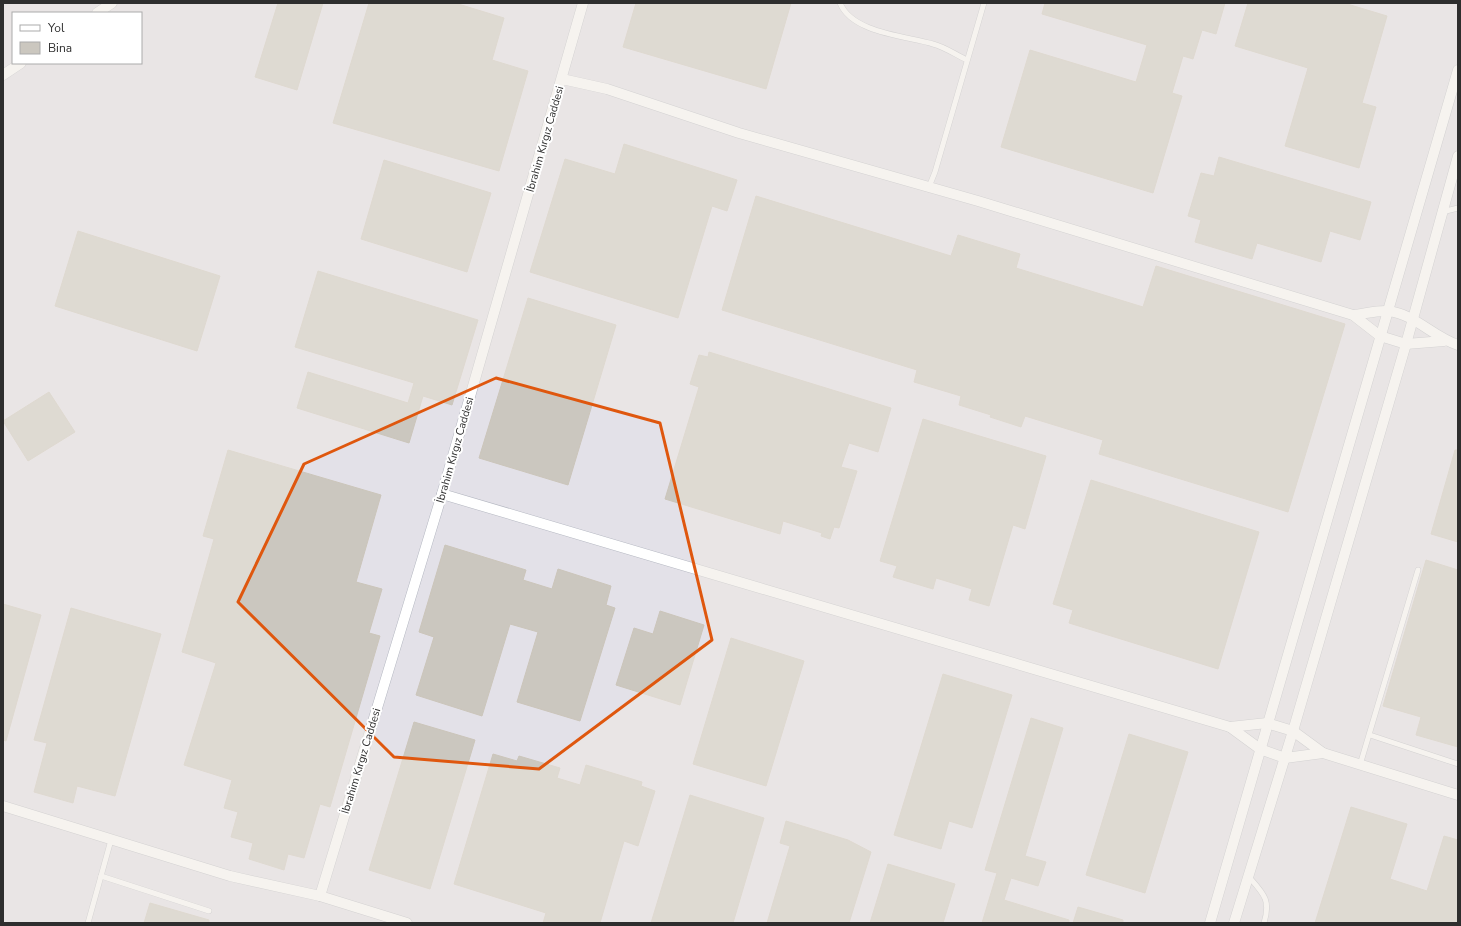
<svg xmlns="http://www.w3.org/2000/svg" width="1461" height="926" viewBox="0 0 1461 926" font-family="'Nunito Sans',sans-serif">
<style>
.industrial{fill:#e3e1e8;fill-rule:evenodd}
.building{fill:#cbc7bf;stroke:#cbc5ba}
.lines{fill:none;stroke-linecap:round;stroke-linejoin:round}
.service-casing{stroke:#b4b7c1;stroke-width:6}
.minor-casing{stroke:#b4b7c1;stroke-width:11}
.service{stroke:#fff;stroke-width:5}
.minor{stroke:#fff;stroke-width:10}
.marked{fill:none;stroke:#df570e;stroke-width:3;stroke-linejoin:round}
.labels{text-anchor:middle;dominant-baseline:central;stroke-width:4;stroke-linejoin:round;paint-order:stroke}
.street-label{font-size:11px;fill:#2e2e2e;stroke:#fff}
</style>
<rect width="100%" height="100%" fill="#efe9e1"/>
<path class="industrial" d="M 3,3 L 1458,3 L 1458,923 L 3,923 ZM 13,13 L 141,13 L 141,63 L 13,63 Z"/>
<g class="building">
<polygon points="278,3 323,3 297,90 255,77"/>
<polygon points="369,3 455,3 504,18 492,60 528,71 499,171 333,123"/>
<polygon points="636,3 791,3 766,89 623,47"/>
<polygon points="1045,3 1225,3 1216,34 1202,30 1193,59 1183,56 1172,93 1182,96 1153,193 1001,147 1030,50 1136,82 1147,45 1042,14"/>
<polygon points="1248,3 1344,3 1387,16 1362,103 1376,107 1359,168 1285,146 1308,68 1235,46"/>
<polygon points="624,144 737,180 727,211 712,206 678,318 530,272 565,159 615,174"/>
<polygon points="1219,157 1371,202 1360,240 1330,231 1321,262 1257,243 1252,259 1195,242 1201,220 1188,216 1201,173 1214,176"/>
<polygon points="384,160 491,193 467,272 361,239"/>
<polygon points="756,196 951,256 958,235 1020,254 1016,268 1143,307 1156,266 1345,324 1288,512 1099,454 1103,440 1025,416 1021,427 990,417 991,415 959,405 961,396 914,382 917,370 722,310"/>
<polygon points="78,231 220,276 197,351 55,306"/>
<polygon points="318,271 478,320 452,405 423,396 409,443 297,408 308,372 408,403 414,383 295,347"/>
<polygon points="528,298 616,325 568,485 479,458"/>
<polygon points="709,352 891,408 878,452 849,443 841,467 857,471 839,528 834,527 830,539 821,536 822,533 783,521 780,534 665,499 699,387 690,384 699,355 708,357"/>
<polygon points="49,392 75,432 28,461 3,421"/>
<polygon points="923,419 1046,456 1025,529 1013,525 989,606 969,600 972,589 936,578 933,589 893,577 897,566 880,561"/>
<polygon points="228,450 381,495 356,582 382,589 369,633 380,636 330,807 320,804 304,858 288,854 284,870 249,859 253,843 231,837 238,812 224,808 232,780 184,765 216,663 182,652 214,539 203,536"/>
<polygon points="1455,450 1458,450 1458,542 1431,534"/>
<polygon points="1091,480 1259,532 1218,669 1069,623 1073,610 1053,604"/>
<polygon points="445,545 526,570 523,580 552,589 558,569 611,586 606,605 615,608 580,721 517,702 538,632 510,624 482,716 416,695 434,637 419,632"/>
<polygon points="1426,560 1458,570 1458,747 1416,735 1421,717 1383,706"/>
<polygon points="3,604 41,615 6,741 3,740"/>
<polygon points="71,608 161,634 115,796 77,786 73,803 34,792 47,743 34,740"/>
<polygon points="660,611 704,625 680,705 616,685 634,628 653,634"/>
<polygon points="731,638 804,661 766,786 693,764"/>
<polygon points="943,674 1012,695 972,828 949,821 941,849 894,835"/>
<polygon points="1031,718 1063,728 1025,856 1046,862 1038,886 1011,878 1004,900 1069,920 1069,923 982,923 997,873 985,870"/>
<polygon points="414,722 475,740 430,889 369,870"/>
<polygon points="1129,734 1188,752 1145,893 1086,875"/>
<polygon points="493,754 517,761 519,756 560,768 557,778 580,785 586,765 642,782 641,786 655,791 638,846 624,841 600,923 543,923 546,913 454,884"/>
<polygon points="690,795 764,818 733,923 651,923"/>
<polygon points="1351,807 1407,824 1390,879 1427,891 1444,836 1458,840 1458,923 1315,923"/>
<polygon points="786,821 848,840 871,852 849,923 767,923 790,846 780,843"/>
<polygon points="888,864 955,884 943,923 870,923"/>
<polygon points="150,903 209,920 209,923 144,923"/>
<polygon points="1078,907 1123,920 1123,923 1073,923"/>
</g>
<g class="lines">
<defs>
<g id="service">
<path d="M 840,3 C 852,33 906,36 933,44 C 945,47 956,55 967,60"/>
<polyline points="929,187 935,172 984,3"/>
<polyline points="1442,212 1458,208"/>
<polyline points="1370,735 1458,764"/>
<polyline points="1360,765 1418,570"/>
<polyline points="101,876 209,911"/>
<path d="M 1249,877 C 1264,894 1271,900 1264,923"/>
<polyline points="88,923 111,840"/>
</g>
<g id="minor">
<polyline points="97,13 112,3"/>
<polyline points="3,75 21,63"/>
<polyline points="562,79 607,89 739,133 978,201 1353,315 1380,336 1406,344 1444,341"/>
<path d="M 1353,315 C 1364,314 1377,310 1388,311 C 1415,314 1433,337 1458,345"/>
<polyline points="442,494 1230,727 1260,749 1285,758 1323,753"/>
<polyline points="1230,727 1267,723 1293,731 1323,753 1458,795"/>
<polyline points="3,806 230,876 320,896 407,923"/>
<polyline points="320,896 442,494 583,3"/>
<polyline points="1210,923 1458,70"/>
<polyline points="1234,923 1293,731 1406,344 1458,156"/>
</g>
</defs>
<use href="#service" class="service-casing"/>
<use href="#minor" class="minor-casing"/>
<use href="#service" class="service"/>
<use href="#minor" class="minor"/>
</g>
<path d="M0 0H1461V926H0ZM 496,378 L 660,423 L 712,640 L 539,769 L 394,757 L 238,602 L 304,464 Z" fill="#efe9e1" fill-opacity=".55" fill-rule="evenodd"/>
<path class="marked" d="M 496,378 L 660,423 L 712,640 L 539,769 L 394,757 L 238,602 L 304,464 Z"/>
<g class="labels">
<g class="street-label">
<text transform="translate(545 139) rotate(-74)">İbrahim Kırgız Caddesi</text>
<text transform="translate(455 450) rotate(-74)">İbrahim Kırgız Caddesi</text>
<text transform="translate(361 761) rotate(-73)">İbrahim Kırgız Caddesi</text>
</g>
</g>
<rect width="1461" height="926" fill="none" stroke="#2e2e2e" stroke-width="8"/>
<rect x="12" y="12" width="130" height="52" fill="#ffffff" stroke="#ababab"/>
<rect x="20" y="25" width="20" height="6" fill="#ffffff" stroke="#ababab"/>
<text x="48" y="32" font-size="12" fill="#2e2e2e">Yol</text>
<rect x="20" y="42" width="20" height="12" fill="#cbc7bf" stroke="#ababab"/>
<text x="48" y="52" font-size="12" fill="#2e2e2e">Bina</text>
</svg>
